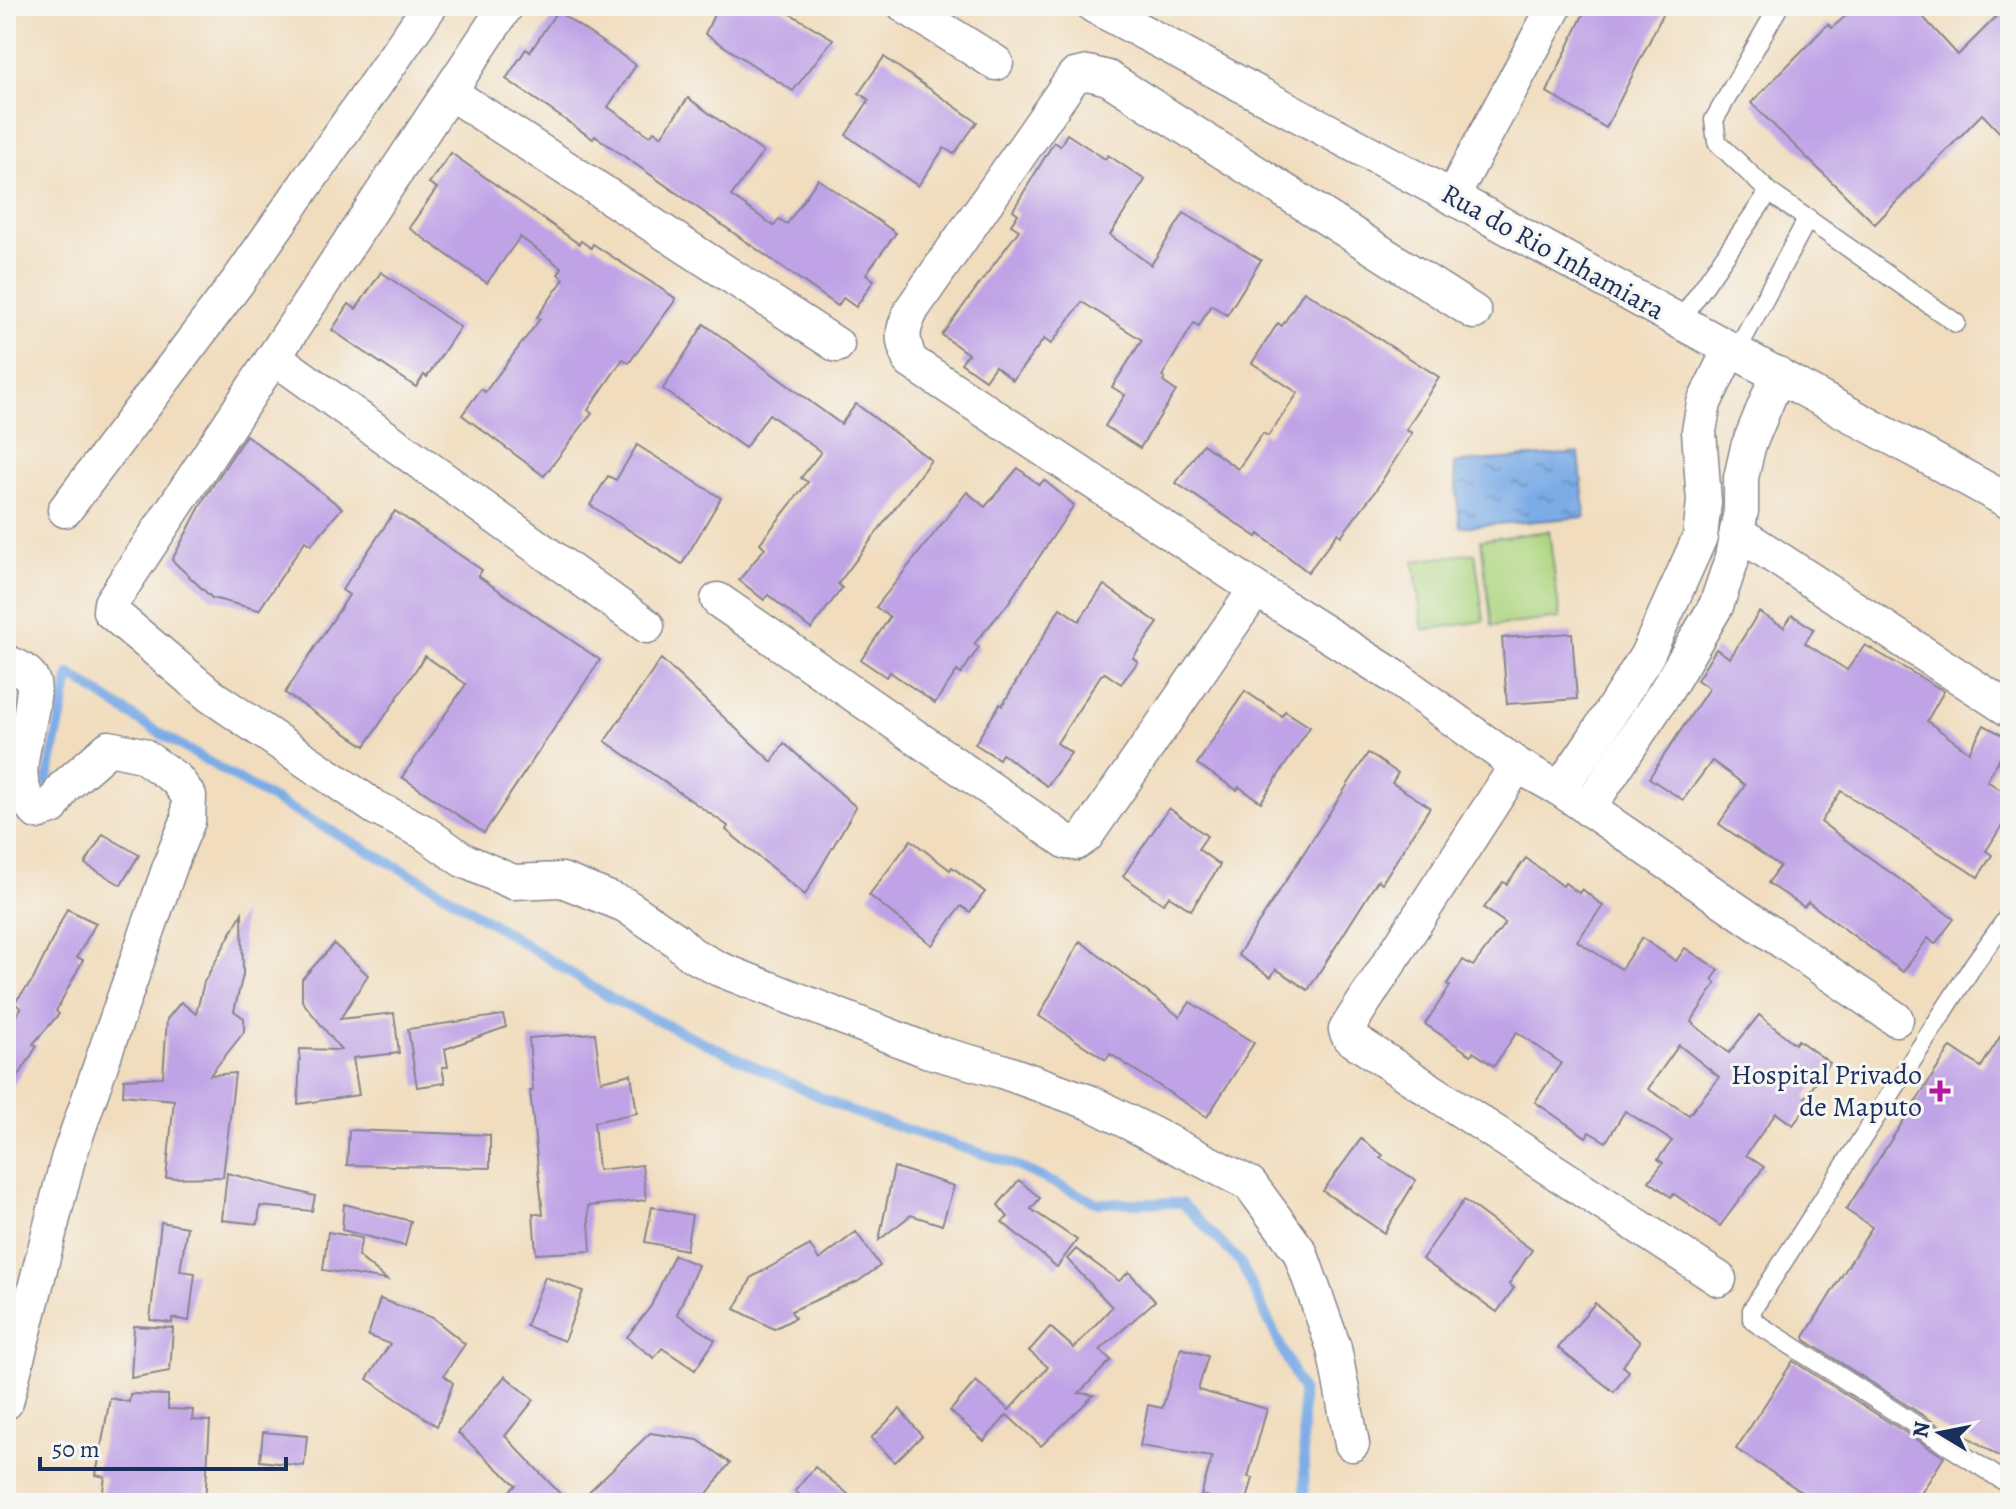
<svg xmlns="http://www.w3.org/2000/svg" width="2016" height="1509" viewBox="0 0 2016 1509" font-family="Alegreya,serif">
<style>
.green{fill:#aed580;stroke:#64826f;stroke-width:2}
.water{fill:url(#water-ripples);stroke:#4b6ea2;stroke-width:2}
.lines{fill:none;stroke-linecap:round;stroke-linejoin:round}
.stream{stroke:#7bace6;stroke-width:10}
.building{fill:#c0a3e6;fill-rule:evenodd}
.lane-casing{stroke:#86868e;stroke-width:21}
.street-casing{stroke:#86868e;stroke-width:37}
.lane{stroke:#fff;stroke-width:18}
.street{stroke:#fff;stroke-width:34}
.poi-dot{fill:#b5179e;stroke:#f6f6f2;stroke-width:3}
.labels{text-anchor:middle;dominant-baseline:central;stroke-width:6;stroke-linejoin:round;paint-order:stroke}
.street-label{font-size:28px;fill:#1b2f5e;stroke:#f6f6f2}
.poi-label{font-size:28px;fill:#1b2f5e;stroke:#f6f6f2;text-anchor:end}
</style>
<defs>
<pattern id="water-ripples" width="26" height="14" patternUnits="userSpaceOnUse" patternTransform="scale(2)"><rect width="26" height="14" fill="#7bace6"/><path d="M2 4q2-2 4 0t4 0M15 11q2-2 4 0t4 0" fill="none" stroke="#648cbe"/></pattern>
</defs>
<rect width="100%" height="100%" fill="#f6f6f2"/>
<filter id="ink" filterUnits="userSpaceOnUse"><feTurbulence type="fractalNoise" baseFrequency=".0125" numOctaves="2"/><feDisplacementMap in="SourceGraphic" scale="16" xChannelSelector="R" yChannelSelector="G"/><feConvolveMatrix kernelMatrix="1 2 1 2 8 2 1 2 1" color-interpolation-filters="sRGB"/></filter>
<filter id="wash" filterUnits="userSpaceOnUse"><feTurbulence type="fractalNoise" baseFrequency=".006" numOctaves="4" result="noise"/><feDisplacementMap in="SourceGraphic" scale="32" xChannelSelector="R" yChannelSelector="G"/><feGaussianBlur stdDeviation="1.8" result="paint"/><feColorMatrix in="noise" values="0 0 0 0 0 0 0 0 0 0 0 0 0 0 0 0 0 1.4 0 .05"/><feComposite in="paint" operator="in"/></filter>
<g filter="url(#wash)">
<rect width="100%" height="100%" fill="#f1ddbe"/>
<g class="green">
<polygon points="1549,531 1560,618 1492,626 1481,540"/>
<polygon points="1475,553 1484,621 1423,630 1414,561"/>
</g>
<polygon class="water" points="1579,453 1585,517 1460,527 1454,463"/>
<g class="lines">
<polyline class="stream" points="47,783 70,674 146,725 263,794 431,885 612,999 852,1112 1008,1162 1098,1203 1182,1203 1241,1263 1302,1391 1305,1503"/>
</g>
<g id="blocks">
<g class="building">
<polygon points="718,6 777,6 833,39 793,91 705,34"/>
<polygon points="1587,6 1667,6 1606,128 1547,92"/>
<polygon points="1857,6 1913,6 1958,55 2007,6 2010,6 2010,143 1982,114 1875,224 1751,103 1828,24 1832,28"/>
<polygon points="557,11 636,65 608,107 650,136 654,131 661,136 688,98 763,152 731,196 774,226 779,219 787,224 818,179 896,233 866,274 874,280 856,307 843,298 838,306 595,136 593,139 506,79 526,49 530,52"/>
<polygon points="884,57 977,122 954,154 944,148 918,186 846,135 869,100 859,93"/>
<polygon points="1067,134 1105,159 1108,155 1145,180 1110,235 1151,265 1184,213 1261,260 1227,315 1211,305 1199,326 1194,323 1162,376 1165,378 1163,382 1176,391 1140,448 1105,426 1125,395 1112,387 1142,340 1082,302 1051,344 1044,339 1013,380 995,366 985,380 961,363 968,354 942,335 1019,230 1011,225 1018,214 1013,210 1054,142 1060,146"/>
<polygon points="451,153 579,244 581,241 591,248 593,244 675,298 674,302 629,363 623,359 588,410 592,413 544,476 462,415 481,389 485,392 540,319 537,317 564,279 558,274 562,268 520,237 487,283 409,228 437,188 429,183"/>
<polygon points="381,272 460,327 427,377 424,375 416,387 332,330 349,304 356,309"/>
<polygon points="1304,291 1439,377 1406,430 1412,433 1376,490 1341,536 1338,533 1308,572 1259,534 1257,537 1176,483 1203,444 1238,469 1263,433 1268,436 1298,393 1252,363 1278,323 1282,326"/>
<polygon points="704,324 841,424 856,404 931,460 838,584 842,588 811,629 768,595 764,600 739,580 765,548 760,543 808,482 801,478 821,452 769,414 745,448 663,389"/>
<polygon points="246,435 342,508 311,545 305,541 259,610 212,598 172,560 204,499"/>
<polygon points="637,445 721,498 682,564 590,505 608,476 616,480"/>
<polygon points="1018,468 1039,485 1044,480 1074,505 1007,605 974,644 979,647 961,674 957,671 935,703 890,672 886,677 861,660 890,617 876,607 967,492 985,507"/>
<polygon points="395,511 482,570 478,576 600,660 484,833 402,777 466,684 425,656 365,746 285,693 349,595 342,590"/>
<polygon points="1104,585 1158,623 1133,658 1138,662 1121,684 1105,673 1101,675 1057,743 1071,753 1047,786 1002,754 999,759 975,744 1000,704 1002,706 1060,608 1079,621"/>
<polygon points="1759,612 1784,627 1792,615 1814,629 1805,643 1847,670 1865,645 1944,691 1927,721 1969,752 1984,725 2010,739 1987,781 2010,796 2010,813 1986,851 1992,855 1978,877 1841,791 1821,822 1954,919 1935,944 1928,938 1903,972 1808,902 1804,907 1768,883 1780,866 1719,824 1745,785 1712,761 1683,800 1649,778 1709,688 1697,680 1716,649 1730,658"/>
<polygon points="1572,633 1577,699 1507,704 1502,638"/>
<polygon points="661,659 772,762 784,743 856,807 805,895 726,830 728,826 605,741"/>
<polygon points="1245,691 1282,716 1285,711 1310,727 1261,802 1239,787 1237,790 1197,764"/>
<polygon points="1368,753 1398,773 1392,783 1430,807 1382,883 1378,880 1308,990 1276,969 1271,977 1238,955"/>
<polygon points="1169,808 1207,836 1198,849 1220,865 1191,910 1169,896 1163,904 1123,876"/>
<polygon points="103,834 139,855 121,885 85,864"/>
<polygon points="911,840 950,870 952,867 985,892 970,912 961,906 932,945 869,895"/>
<path d="M 1526,858 L 1563,886 L 1565,883 L 1579,893 L 1582,889 L 1603,906 L 1577,941 L 1621,969 L 1642,938 L 1676,961 L 1685,948 L 1719,970 L 1712,980 L 1716,983 L 1691,1022 L 1729,1053 L 1759,1015 L 1795,1044 L 1798,1040 L 1830,1063 L 1805,1098 L 1810,1102 L 1793,1125 L 1776,1113 L 1746,1155 L 1764,1167 L 1720,1226 L 1674,1194 L 1671,1197 L 1649,1181 L 1663,1163 L 1658,1159 L 1672,1141 L 1625,1111 L 1606,1142 L 1589,1132 L 1586,1137 L 1535,1102 L 1561,1063 L 1517,1032 L 1494,1066 L 1473,1052 L 1471,1055 L 1425,1024 L 1450,986 L 1447,984 L 1463,960 L 1473,966 L 1505,923 L 1484,908 L 1503,882 L 1507,884 ZM 1679,1045 L 1719,1077 L 1689,1115 L 1648,1089 Z"/>
<polygon points="67,909 96,923 77,957 83,960 56,1011 59,1014 33,1044 37,1046 6,1097 6,1027 8,1029 21,1008 14,1003 33,980"/>
<polygon points="242,913 243,975 234,1011 244,1018 244,1032 210,1075 235,1073 223,1177 166,1178 174,1100 123,1095 124,1079 163,1077 167,1019 181,1002 196,1014 204,982"/>
<polygon points="1080,941 1180,1017 1190,1002 1254,1043 1207,1117 1110,1054 1106,1060 1039,1016"/>
<polygon points="334,944 368,975 340,1019 394,1013 399,1053 353,1058 359,1095 298,1104 300,1049 341,1050 302,1001 302,979"/>
<polygon points="503,1015 506,1027 445,1049 448,1067 442,1067 445,1083 417,1087 408,1029"/>
<polygon points="2010,1021 2010,1463 1960,1432 1957,1437 1805,1340 1804,1337 1872,1227 1846,1210 1951,1047 1981,1067"/>
<polygon points="595,1033 601,1081 631,1074 637,1113 594,1122 598,1170 642,1165 646,1200 588,1206 591,1251 536,1254 533,1213 543,1215 530,1091 533,1091 529,1038"/>
<polygon points="349,1130 490,1135 490,1168 347,1165"/>
<polygon points="1361,1139 1383,1155 1380,1158 1416,1180 1384,1233 1323,1191"/>
<polygon points="894,1167 954,1186 942,1225 911,1215 879,1240"/>
<polygon points="227,1173 315,1196 312,1211 260,1206 258,1224 222,1220"/>
<polygon points="1019,1180 1040,1198 1031,1209 1077,1240 1057,1267 1002,1222 1008,1217 998,1205"/>
<polygon points="1464,1200 1532,1250 1509,1284 1514,1288 1497,1312 1422,1259"/>
<polygon points="344,1204 411,1221 405,1246 342,1230"/>
<polygon points="652,1207 692,1215 686,1250 645,1242"/>
<polygon points="161,1222 187,1227 180,1271 195,1273 189,1321 172,1318 172,1323 150,1320"/>
<polygon points="328,1232 362,1238 358,1256 387,1280 323,1270"/>
<polygon points="856,1232 880,1266 857,1282 791,1311 795,1318 774,1329 735,1309 752,1277 810,1245 819,1260"/>
<polygon points="1076,1249 1119,1281 1129,1272 1155,1301 1100,1350 1111,1360 1079,1393 1094,1395 1041,1446 1007,1415 984,1441 950,1411 976,1381 1009,1410 1048,1367 1029,1351 1050,1327 1074,1348 1112,1307 1067,1259"/>
<polygon points="674,1255 698,1265 677,1314 715,1340 695,1370 662,1348 654,1358 627,1337 651,1306"/>
<polygon points="545,1277 583,1291 564,1341 526,1326"/>
<polygon points="380,1299 433,1318 465,1344 444,1375 453,1383 437,1426 367,1379 390,1344 368,1336"/>
<polygon points="1595,1303 1640,1342 1623,1366 1629,1371 1614,1392 1558,1348"/>
<polygon points="134,1326 173,1328 170,1371 131,1378"/>
<polygon points="1181,1348 1208,1356 1198,1390 1267,1409 1248,1477 1253,1478 1246,1503 1230,1503 1201,1495 1212,1457 1140,1446 1148,1405 1162,1408"/>
<polygon points="1793,1361 1944,1457 1915,1503 1819,1503 1736,1449"/>
<polygon points="505,1376 534,1400 505,1436 569,1503 497,1503 516,1485 458,1433"/>
<polygon points="130,1394 168,1395 168,1409 193,1410 192,1420 210,1421 205,1503 101,1503 105,1477 96,1475 110,1398 129,1402"/>
<polygon points="900,1409 922,1436 895,1462 871,1438"/>
<polygon points="263,1432 307,1436 304,1466 260,1461"/>
<polygon points="650,1433 698,1440 730,1463 700,1503 577,1503"/>
<polygon points="815,1467 859,1503 809,1503 795,1491"/>
</g>
</g>
</g>
<g filter="url(#ink)">
<use href="#blocks" fill-opacity="0" stroke="#86868e" stroke-width="2"/>
<g class="lines">
<defs>
<g id="lane">
<polyline points="1779,6 1714,120 1717,142 1769,192 1956,323"/>
<polyline points="1680,321 1769,192"/>
<polyline points="1736,352 1808,218"/>
<polyline points="2010,914 1974,964 1752,1310 1752,1318 1756,1323 2010,1485"/>
</g>
<g id="street">
<polyline points="506,6 111,603 110,611 211,696 376,808 422,831 463,860 513,882 562,880 625,905 675,939 691,954 719,969 926,1050 1002,1071 1089,1102 1250,1184 1300,1252 1334,1348 1352,1444"/>
<polyline points="905,6 996,63"/>
<polyline points="1094,6 1452,197 2010,502"/>
<polyline points="449,92 837,345"/>
<polyline points="1452,197 1555,6"/>
<path d="M 1474,312 L 1108,78 L 1088,73 L 1074,76 L 912,309 C 901,332 901,337 910,361 L 1256,589 L 1395,677 L 1517,765 L 1560,789 L 1896,1019"/>
<polyline points="274,357 647,626"/>
<polyline points="65,510 239,280 430,6"/>
<polyline points="1737,532 2010,710"/>
<polyline points="718,600 1067,842 1076,843 1086,836 1256,589"/>
<path d="M 6,662 C 15,666 27,670 32,680 C 35,686 33,698 32,705 C 27,742 6,782 37,812 L 52,807 L 63,788 L 109,748 L 142,755 L 176,779 L 189,796 L 188,821 L 175,852 L 68,1159 L 6,1402"/>
<polyline points="1517,765 1349,1025 1346,1030 1349,1037 1719,1279"/>
<polyline points="1560,789 1594,739 1647,655 1700,537 1704,502 1699,431 1704,403 1730,349"/>
<polyline points="1588,809 1666,691 1716,606 1731,562 1741,511 1741,478 1748,447 1778,374"/>
</g>
</defs>
<use href="#lane" class="lane-casing"/>
<use href="#street" class="street-casing"/>
<use href="#lane" class="lane"/>
<use href="#street" class="street"/>
</g>
</g>
<path class="poi-dot" d="M1936 1079h8v8h8v8h-8v8h-8v-8h-8v-8h8z"/>
<g class="labels">
<g class="street-label">
<text transform="translate(1553 252) rotate(29)">Rua do Rio Inhamiara</text>
</g>
<g class="poi-label">
<text x="1922" y="1075">Hospital Privado<tspan x="1922" dy="32">de Maputo</tspan></text>
</g>
</g>
<rect width="2016" height="1509" fill="none" stroke="#f6f6f2" stroke-width="32"/>
<g transform="translate(1940 1433) rotate(280)" stroke="#f6f6f2" stroke-width="6" paint-order="stroke">
<path d="M0-6L14 30L0 20L-14 30Z" fill="#1b2f5e"/>
<text y="-12" font-size="22" font-weight="bold" text-anchor="middle" fill="#1b2f5e">N</text>
</g>
<path d="M40 1457v12h246v-12" fill="none" stroke="#1b2f5e" stroke-width="4"/>
<text x="52" y="1457" font-size="24" fill="#1b2f5e" stroke="#f6f6f2" stroke-width="6" paint-order="stroke">50 m</text>
</svg>
